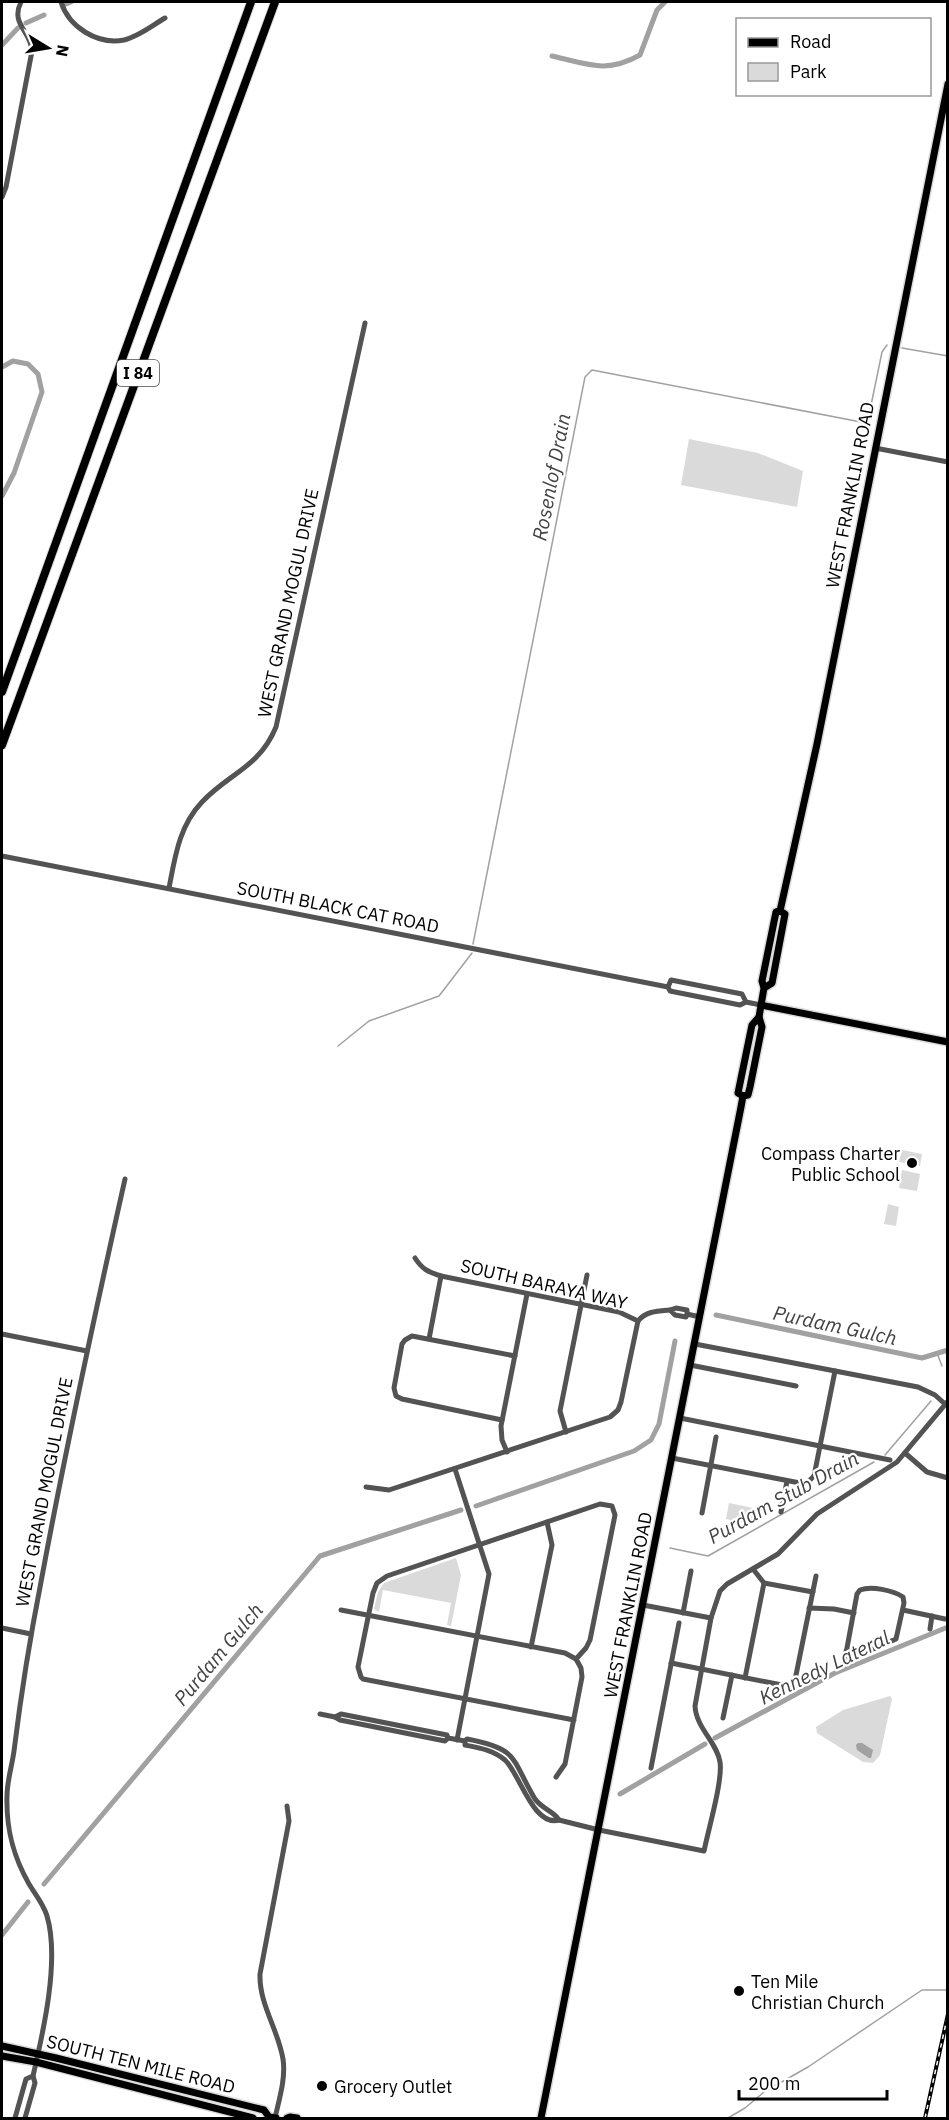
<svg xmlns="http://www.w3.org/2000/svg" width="949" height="2120" viewBox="0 0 949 2120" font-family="'IBM Plex Sans',sans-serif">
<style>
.green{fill:#dadada}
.water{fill:#a1a1a1}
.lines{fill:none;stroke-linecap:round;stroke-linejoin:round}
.stream{stroke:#a1a1a1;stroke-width:1.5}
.canal{stroke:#a1a1a1;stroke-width:5}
.major-casing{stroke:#dbdbdb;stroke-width:10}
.highway-casing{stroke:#dbdbdb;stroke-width:10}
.minor{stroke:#535353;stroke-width:5}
.major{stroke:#000;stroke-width:7}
.highway{stroke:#000;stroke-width:8}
.rail-casing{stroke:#000;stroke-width:4}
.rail{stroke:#fff;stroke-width:1.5;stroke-dasharray:4.5;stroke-linecap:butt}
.poi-dot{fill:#000;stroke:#fff;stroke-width:2}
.labels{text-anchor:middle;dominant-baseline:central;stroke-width:4.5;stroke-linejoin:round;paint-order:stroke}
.shield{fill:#fff;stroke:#4c4c4c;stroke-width:1.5}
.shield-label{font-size:16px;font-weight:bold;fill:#000}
.street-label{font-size:18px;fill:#000;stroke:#fff}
.poi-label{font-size:18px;fill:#000;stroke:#fff;text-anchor:start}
.water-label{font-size:20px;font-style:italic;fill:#424242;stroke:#fff}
</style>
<rect width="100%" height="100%" fill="#fff"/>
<g class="green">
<polygon points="689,439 758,453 803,471 797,507 681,485"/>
<polygon points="902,1150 922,1154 920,1166 899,1162"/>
<polygon points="902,1170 920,1174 917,1191 899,1188"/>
<polygon points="888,1204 899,1207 896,1226 884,1224"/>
<polygon points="729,1503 768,1511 767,1515 750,1524 726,1519"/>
<polygon points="456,1558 461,1575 451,1626 447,1625 451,1603 383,1590 379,1612 374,1609 378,1592 384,1583"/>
<polygon points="890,1696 892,1699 880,1755 873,1763 863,1762 817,1733 816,1727 843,1710"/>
</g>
<polygon class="water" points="858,1743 862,1743 873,1750 871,1758 869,1758 857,1750 856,1745"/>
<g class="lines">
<g class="stream">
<polyline points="902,348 948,356"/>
<polyline points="473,944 585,377 592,370 861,422 867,422 869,415 882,352 887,345"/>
<polyline points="338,1046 369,1021 439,996 472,953"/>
<polyline points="937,1353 942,1366"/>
<polyline points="885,1455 931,1401"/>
<polyline points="670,1548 708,1556 874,1462"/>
<polyline points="728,2118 745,2108 764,2092 808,2067 922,1990 948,1990"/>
</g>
<g class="canal">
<polyline points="66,4 71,2"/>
<polyline points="26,23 44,15"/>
<polyline points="2,45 18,28"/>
<path d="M 552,56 C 588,64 606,74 640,55 L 657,10 L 665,2"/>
<polyline points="2,367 13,361 28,364 38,374 42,392 14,473 2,496"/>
<polyline points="716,1315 922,1358 948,1350"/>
<polyline points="476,1506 634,1451 651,1440 659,1424 675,1341"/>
<polyline points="715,1738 835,1673 948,1627"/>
<polyline points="620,1794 705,1744"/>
<polyline points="44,1884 320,1556 461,1510"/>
<polyline points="2,1935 28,1902"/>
</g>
<defs>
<g id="major">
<polyline points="780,911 817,744 948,84"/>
<polyline points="761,1005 948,1042"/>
<polyline points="759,1017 764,988 762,981 776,912 780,911 785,914 772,983 764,988"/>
<polyline points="2,2046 56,2058 264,2110 269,2117 276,2118"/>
<polyline points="2,2056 36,2062 253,2118"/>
<polyline points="287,2118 290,2117 297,2118"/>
<polyline points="541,2118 741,1107 743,1096 748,1095 750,1087 762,1027 759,1017 752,1025 738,1093 743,1096"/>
</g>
<g id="highway">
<polyline points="2,692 251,2"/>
<polyline points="2,745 275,2"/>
</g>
</defs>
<use href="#major" class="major-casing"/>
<use href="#highway" class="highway-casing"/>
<g class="minor">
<path d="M 61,2 C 69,27 97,45 124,40 C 138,37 153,25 165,18"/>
<path d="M 2,197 L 6,187 L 32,51 C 31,31 10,24 21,2"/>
<polyline points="875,448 948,462"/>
<polyline points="2,856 668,987"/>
<path d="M 169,888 C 175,857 179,826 202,802 C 229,773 259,768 276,727 L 365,323"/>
<polyline points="746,1002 742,994 671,980 668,987 670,991 740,1005 746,1002 761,1005"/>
<path d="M 415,1258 C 422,1269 428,1272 441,1276 L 619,1312 L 638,1321 C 646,1311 658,1311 670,1310"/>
<polyline points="687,1314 686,1317 675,1315 670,1310 676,1308 687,1310 687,1314 700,1317"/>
<polyline points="2,1334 87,1351"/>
<polyline points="429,1339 441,1276"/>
<polyline points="695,1344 918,1387 935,1395 945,1404"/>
<polyline points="690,1365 796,1386"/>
<polyline points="680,1418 890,1460"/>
<polyline points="502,1420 402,1399 396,1396 394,1388 402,1344 405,1340 412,1336 515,1356"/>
<polyline points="566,1432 560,1411 587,1275"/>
<polyline points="507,1452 502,1440 501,1426 527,1294"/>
<polyline points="905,1453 927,1472 948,1478"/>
<polyline points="672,1458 800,1483 808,1482 814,1476 835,1371"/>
<polyline points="455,1469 489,1574 457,1740"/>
<polyline points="366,1487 389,1490 610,1417 618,1410 621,1402 638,1321"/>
<polyline points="781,1512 787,1481"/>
<polyline points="702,1513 716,1437"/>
<polyline points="753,1569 764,1583 813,1592"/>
<polyline points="643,1605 711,1618"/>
<polyline points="809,1608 834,1609 854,1613"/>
<polyline points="341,1610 565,1653 576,1659"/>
<polyline points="903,1610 945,1619"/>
<polyline points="683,1613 691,1571"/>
<polyline points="2,1628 31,1634"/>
<polyline points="930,1629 932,1616"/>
<polyline points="531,1647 552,1545 547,1522"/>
<polyline points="671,1663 787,1686 792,1685 795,1680 816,1576"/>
<path d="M 844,1664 L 857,1594 L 860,1590 C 871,1586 893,1590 903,1597 L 904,1603 L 896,1639 L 864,1653 L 846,1651"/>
<polyline points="745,1678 764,1583"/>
<polyline points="320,1714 335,1717"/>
<polyline points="723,1718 732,1675"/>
<path d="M 448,1738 L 445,1741 L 340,1720 L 335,1717 L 341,1714 L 447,1735 L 448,1738 L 465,1741 L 467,1739 C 520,1749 511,1759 535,1799 C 542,1809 554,1811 559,1820 C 533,1827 520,1774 505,1760 C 493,1750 480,1748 465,1745 L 465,1741"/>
<polyline points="651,1768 679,1623"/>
<polyline points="556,1777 565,1764 582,1677 581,1668 576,1659 586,1648 590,1640 615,1515 612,1506 600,1504 387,1576 377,1583 373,1593 358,1667 361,1677 363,1679 574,1720"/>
<path d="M 559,1820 L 599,1830 L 704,1851 C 708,1831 723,1780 720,1762 C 717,1742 696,1728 695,1706 L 711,1618 L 720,1591 L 727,1584 L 778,1554 L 817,1514 L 897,1462 L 948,1401"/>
<polyline points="15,2118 26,2079 33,2076"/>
<path d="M 25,2118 L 35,2083 L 33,2076 C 43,2033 60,1960 47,1916 C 44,1905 35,1894 29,1884 C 13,1856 6,1829 7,1796 C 7,1781 12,1766 14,1751 C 21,1694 30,1638 41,1582 C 66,1447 95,1313 125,1179"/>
<path d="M 275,2118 C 279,2100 286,2078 283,2059 C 278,2029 259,2004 260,1974 L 289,1821 L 287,1806"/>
</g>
<use href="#major" class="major"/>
<use href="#highway" class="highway"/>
<defs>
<polyline id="rail" points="925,2118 948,2014"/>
</defs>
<use href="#rail" class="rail-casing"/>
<use href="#rail" class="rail"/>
</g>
<g class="poi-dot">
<circle cx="912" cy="1163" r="6"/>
<circle cx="739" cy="1991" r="6"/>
<circle cx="322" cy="2086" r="6"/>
</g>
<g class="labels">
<rect class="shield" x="117" y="360" width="42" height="26" rx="4.5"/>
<g class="shield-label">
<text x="138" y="373">I 84</text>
</g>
<g class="street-label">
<text transform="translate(850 495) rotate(-79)">WEST FRANKLIN ROAD</text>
<text transform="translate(288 603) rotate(-78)">WEST GRAND MOGUL DRIVE</text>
<text transform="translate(338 907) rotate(11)">SOUTH BLACK CAT ROAD</text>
<text transform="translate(544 1284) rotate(13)">SOUTH BARAYA WAY</text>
<text transform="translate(44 1492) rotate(-79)">WEST GRAND MOGUL DRIVE</text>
<text transform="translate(628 1605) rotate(-79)">WEST FRANKLIN ROAD</text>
<text transform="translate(141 2064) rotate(14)">SOUTH TEN MILE ROAD</text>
</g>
<g class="poi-label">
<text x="900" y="1153" text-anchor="end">Compass Charter<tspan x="900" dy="21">Public School</tspan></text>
<text x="751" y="1981">Ten Mile<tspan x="751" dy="21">Christian Church</tspan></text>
<text x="334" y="2086">Grocery Outlet</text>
</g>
<g class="water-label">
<text transform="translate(551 477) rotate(-79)">Rosenlof Drain</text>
<text transform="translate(835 1325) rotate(12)">Purdam Gulch</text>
<text transform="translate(783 1497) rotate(-29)">Purdam Stub Drain</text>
<text transform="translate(218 1654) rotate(-50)">Purdam Gulch</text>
<text transform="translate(824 1667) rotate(-26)">Kennedy Lateral</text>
</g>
</g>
<rect width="949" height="2120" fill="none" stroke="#000000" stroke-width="6"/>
<rect x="736" y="18" width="195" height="78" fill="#ffffff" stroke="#999999" stroke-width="1.5"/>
<rect x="748" y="38" width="30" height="9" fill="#000000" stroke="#999999" stroke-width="1.5"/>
<text x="790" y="48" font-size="18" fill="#000000">Road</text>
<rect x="748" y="63" width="30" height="18" fill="#dadada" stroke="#999999" stroke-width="1.5"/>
<text x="790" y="78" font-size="18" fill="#000000">Park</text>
<g transform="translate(48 48) rotate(101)" stroke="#ffffff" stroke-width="4.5" paint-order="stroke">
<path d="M0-4.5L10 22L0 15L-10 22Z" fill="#000000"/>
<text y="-9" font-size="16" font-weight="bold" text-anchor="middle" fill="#000000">N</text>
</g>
<path d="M739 2090v9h148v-9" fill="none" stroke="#000000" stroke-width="3"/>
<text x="748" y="2090" font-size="18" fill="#000000" stroke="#ffffff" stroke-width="4.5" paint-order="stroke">200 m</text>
</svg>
